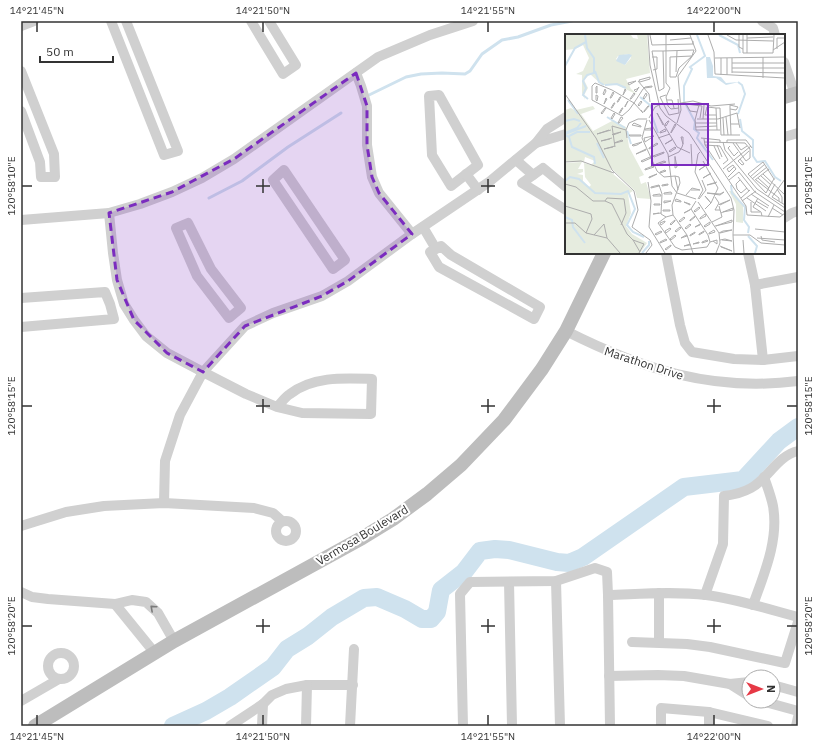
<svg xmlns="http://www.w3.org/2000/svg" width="819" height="747" viewBox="0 0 819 747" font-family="'IBM Plex Sans',sans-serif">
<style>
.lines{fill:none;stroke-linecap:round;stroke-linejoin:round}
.stream{stroke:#cfe2ee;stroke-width:3}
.river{stroke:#cfe2ee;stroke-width:18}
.street{stroke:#d0d0d0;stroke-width:10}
.secondary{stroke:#bdbdbd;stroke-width:14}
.oneway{stroke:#7a7a7a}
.marked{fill:#7b2cbf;fill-opacity:0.2;stroke:#7b2cbf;stroke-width:3;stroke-dasharray:8 5;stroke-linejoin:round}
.ticks{fill:none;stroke:#333;stroke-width:1.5}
.labels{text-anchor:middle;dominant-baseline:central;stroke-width:4;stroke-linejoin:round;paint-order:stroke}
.street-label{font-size:12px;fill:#333;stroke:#fff}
.inset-river{fill:none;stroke:#cfe2ee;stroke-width:2}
.inset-road{fill:none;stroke:#adadad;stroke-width:1}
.view{fill:#7b2cbf;fill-opacity:0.15;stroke:#7b2cbf;stroke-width:2}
.inset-edge{fill:none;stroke:#333;stroke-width:2}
.neatline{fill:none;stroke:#333;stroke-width:1.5}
.ticks-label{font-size:10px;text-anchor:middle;fill:#333}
</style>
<rect width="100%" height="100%" fill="#fff"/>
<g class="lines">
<g class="stream">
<polyline points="367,96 406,77 421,74 442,73 465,74 470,71 482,54 502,40 518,37 551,25 572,21"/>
<polyline points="209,198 242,181 288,147 341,113"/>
</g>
<polyline class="river" points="173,726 206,711 230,697 273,667 287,649 308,636 332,617 364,598 377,597 405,609 422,619 431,619 437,612 441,590 464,572 480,551 495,549 509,550 557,562 569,563 583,557 684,487 743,480 779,441 798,427"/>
<g class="street">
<polyline points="111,21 164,155 178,151 126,21"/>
<polyline points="251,21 283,74 296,65 269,21"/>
<polyline points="762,21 773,28 775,35"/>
<polyline points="21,26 34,21"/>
<polyline points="784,62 795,94"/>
<polyline points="21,71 54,154 55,177 41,177 40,162 21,111"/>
<polyline points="356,73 361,86 367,106 367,145 372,177 379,193 412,234"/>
<polygon points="439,95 478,165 451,186 432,155 429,96"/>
<polyline points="784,137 798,133"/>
<polyline points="536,143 566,134"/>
<polyline points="516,160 533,175"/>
<polygon points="284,170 345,260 333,269 273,180"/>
<polyline points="466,174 478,190"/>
<polyline points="566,187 543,168 522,183 566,210"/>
<path d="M 109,213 L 113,253 L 117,280 L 124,304 L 134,320 L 146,336 L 167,353 L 203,372 L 246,394 L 277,407 L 302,413 L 371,414 L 372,379 C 344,378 313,376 290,394 C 285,397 281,403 277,407"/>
<polyline points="784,218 792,213 798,211"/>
<polyline points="21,220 109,213 140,204 172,192 202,178 234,159 378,57 430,35 473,21"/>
<polygon points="188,223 211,269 241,308 229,318 197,276 176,228"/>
<polyline points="423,227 436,249"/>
<polygon points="441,246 451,255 540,307 534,319 439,267 430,252"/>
<polyline points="666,253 680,325 685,343 692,352 734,359 763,360 798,356"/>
<polyline points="748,253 755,285 763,360"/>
<polyline points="755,285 798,277"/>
<polyline points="21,298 105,292 110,304 114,319 21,327"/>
<path d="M 566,331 C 641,369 713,392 798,381"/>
<polyline points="164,503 165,461 180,415 203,372 245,326 273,313 322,296 348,281 412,234 489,182 536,143 547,129 566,117"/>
<circle cx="286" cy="531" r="10"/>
<polyline points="21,526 66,512 104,506 164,503 254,508 273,513 282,521"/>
<polyline points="556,581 560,726"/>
<polyline points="509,582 512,726"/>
<polyline points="21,592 32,597 48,599 115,604 132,600 146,602 158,613 174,641"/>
<polyline points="659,593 659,642"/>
<polyline points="608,595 610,726"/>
<path d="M 705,595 L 723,544 L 724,496 C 733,495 742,493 751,488 C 769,478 777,456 798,451"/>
<polyline points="115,604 154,652"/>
<path d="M 753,605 C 764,574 779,540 773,506 C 771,496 767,486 764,477"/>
<polyline points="632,642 687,644 710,647 785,663 798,622"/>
<circle cx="61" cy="666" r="13"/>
<polyline points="609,676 658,675 684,676 730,684 749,682"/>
<polyline points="730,684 749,696"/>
<polyline points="773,685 798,692"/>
<polyline points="21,701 59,679"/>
<polyline points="762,701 798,711"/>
<polyline points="709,712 709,726"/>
<polyline points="230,726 263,704 272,695 286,689 307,685 353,685"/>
<polyline points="262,726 263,704"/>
<polyline points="306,726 307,685"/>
<polyline points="350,726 354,649"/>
<path d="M 463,726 L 460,594 L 470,582 L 556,581 L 595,568 L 607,572 L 608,595 C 640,594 674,591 706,595 C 737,599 768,609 798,617"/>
<polyline points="661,726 661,708 709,712 768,726"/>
<polyline points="796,726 798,717"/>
</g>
<g class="secondary">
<polyline points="784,97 798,93"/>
<polyline points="35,726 174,641 362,538 393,519 427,494 461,465 504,420 542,369 566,331 604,253"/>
</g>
</g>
<defs><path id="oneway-chevron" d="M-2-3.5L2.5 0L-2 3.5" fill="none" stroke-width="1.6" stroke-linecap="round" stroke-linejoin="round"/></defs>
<use class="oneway" href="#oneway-chevron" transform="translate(153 608) rotate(-138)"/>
<path class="marked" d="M 356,73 L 367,106 L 367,145 L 372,177 L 379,193 L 412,234 L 348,281 L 322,296 L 245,326 L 203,372 L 167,353 L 134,320 L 117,280 L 109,213 L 172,192 L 234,159 Z"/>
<path class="ticks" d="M 37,22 L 37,32M 263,22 L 263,32M 488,22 L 488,32M 714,22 L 714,32M 263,179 L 263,193M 488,179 L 488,193M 22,186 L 32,186M 256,186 L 270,186M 481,186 L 495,186M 787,186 L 797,186M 263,399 L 263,413M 488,399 L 488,413M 714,399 L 714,413M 22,406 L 32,406M 256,406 L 270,406M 481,406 L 495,406M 707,406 L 721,406M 787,406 L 797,406M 263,619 L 263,633M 488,619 L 488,633M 714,619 L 714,633M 22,626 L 32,626M 256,626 L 270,626M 481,626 L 495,626M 707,626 L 721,626M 787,626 L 797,626M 37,715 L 37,725M 263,715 L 263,725M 488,715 L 488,725M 714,715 L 714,725"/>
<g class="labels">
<g class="street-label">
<text transform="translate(644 363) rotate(18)">Marathon Drive</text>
<text transform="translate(362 535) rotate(-31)">Vermosa Boulevard</text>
</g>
</g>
<g transform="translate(565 34)">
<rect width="220" height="220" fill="#fff"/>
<path d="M 0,1 L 66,1 L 68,4 L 73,5 L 72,1 L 82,1 L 85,39 L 61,45 L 66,55 L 73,61 L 52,51 L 37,51 L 25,40 L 19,46 L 23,54 L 19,61 L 20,66 L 17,59 L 17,41 L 11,40 L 18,37 L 24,24 L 18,11 L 10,15 L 0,16 ZM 64,20 L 66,24 L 60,31 L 51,25 L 53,22 ZM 0,58 L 11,76 L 28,72 L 30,75 L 16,80 L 28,97 L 47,87 L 42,83 L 61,93 L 64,113 L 79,141 L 74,143 L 76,150 L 81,148 L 86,165 L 72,164 L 70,157 L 45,133 L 47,139 L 68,157 L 63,160 L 66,179 L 61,192 L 67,200 L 82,209 L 75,219 L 0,219 L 0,129 L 17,128 L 13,135 L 18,135 L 18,138 L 12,140 L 18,141 L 18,147 L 24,153 L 26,151 L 20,143 L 19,129 L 26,131 L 30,127 L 20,123 L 19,128 L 0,128 L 0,76 L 6,74 L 12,78 ZM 164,157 L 168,157 L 178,171 L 178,189 L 171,188 L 171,170 Z" fill="#e6ecdf" fill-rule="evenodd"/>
<path d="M 54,21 L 64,20 L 67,21 L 60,31 L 51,27 ZM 141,23 L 145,23 L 148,32 L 148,42 L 156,43 L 161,49 L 174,48 L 161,51 L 151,44 L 142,44 Z" fill="#cfe2ee"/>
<path class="inset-river" d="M 20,1 L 22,14 L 29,24 L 29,39 L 22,41 L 18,47 L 21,54 L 18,61 L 23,65M 132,1 L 140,22 L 125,33 L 127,35 L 119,52 L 119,67 L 130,88 L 129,95 L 134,99 L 132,104 L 148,126M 154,1 L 173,11 L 175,19M 0,32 L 10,14 L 21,8M 30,37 L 34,48 L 39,51M 173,48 L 177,51 L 180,60 L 173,80M 40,51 L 52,50 L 61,54M 75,63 L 85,71 L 87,76M 3,66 L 13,80M 87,82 L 93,99M 42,83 L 60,94M 175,85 L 177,97 L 188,106 L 188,122 L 192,128 L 200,127 L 210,143 L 216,147M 0,87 L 9,85 L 15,87M 62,97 L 66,110M 0,99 L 12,94 L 16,89M 0,100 L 21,92M 0,101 L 4,103 L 7,113 L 29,123 L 30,130M 4,102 L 12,98 L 25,98M 32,109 L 39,124M 0,147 L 5,143 L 14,145 L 30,159 L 56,160 L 63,157 L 70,175 L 62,191 L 68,198 L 79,203M 166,151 L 167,159 L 180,173 L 179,186 L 184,193 L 183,199M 0,183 L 7,186 L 8,193 L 20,209M 183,202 L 192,212 L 190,219M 77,219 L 84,211 L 84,207"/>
<path class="inset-road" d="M 83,1 L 85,31 L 95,74 L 101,82 L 124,99 L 166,164 L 169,176 L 168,201 L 185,201 L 196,209 L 220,211M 85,1 L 87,11 L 128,10 L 128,7M 101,1 L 101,49 L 105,54M 143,1 L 149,18 L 150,40 L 220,44M 162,1 L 171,6 L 208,7M 174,1 L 174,13 L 178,15M 178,1 L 178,19 L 208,19 L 209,1M 182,4 L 208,3M 105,6 L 126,4M 212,15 L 212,4 L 220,4M 208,16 L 220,8M 98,17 L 99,54 L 94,57 L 87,17 L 98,17 L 129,16 L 127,22 L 114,34 L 111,43 L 105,43 L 105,23 L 127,22M 182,19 L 182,1M 87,23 L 92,23 L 92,35 L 88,36M 198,23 L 198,44M 150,24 L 220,23M 167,29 L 220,29M 167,34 L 220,34M 111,38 L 112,17M 167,38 L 220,39M 167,39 L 167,24M 156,41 L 156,24M 162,41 L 162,24M 85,43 L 85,45 L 75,48 L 74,46 ZM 71,47 L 64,51 L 63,49 ZM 73,47 L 84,60 L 85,68M 32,52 L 32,59 L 31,59 L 31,53 ZM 87,52 L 87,53 L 79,54 L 80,53 ZM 74,53 L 71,58 L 69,56 L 72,55 ZM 105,54 L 101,63 L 103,72 L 106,75 L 114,74M 40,55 L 41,57 L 39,61 L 38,60 ZM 60,55 L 61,56 L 58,61 ZM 48,58 L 49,59 L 46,64 L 45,64 ZM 69,59 L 70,60 L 66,65 L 65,65 ZM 81,59 L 82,61 L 79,65 L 78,64 ZM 0,60 L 31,104 L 47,136 L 69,157 L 73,176 L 67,193 L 85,206 L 87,211 L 81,219M 31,61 L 33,62 L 32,67 L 31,66 ZM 101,61 L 95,63 L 104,81 L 114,79 L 113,65M 55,63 L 56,63 L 53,68 L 52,68 ZM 41,64 L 42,65 L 39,70 ZM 102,66 L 107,66 L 109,74M 63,67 L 60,73 L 60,72 ZM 76,67 L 77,68 L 74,72 L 73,71 ZM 49,69 L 50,69 L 47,74 L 46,74 ZM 116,69 L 128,67 L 146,72 L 170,70M 134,71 L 130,86 L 131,96 L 155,96M 83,72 L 84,72 L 79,78 L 79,77 ZM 40,74 L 41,74 L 37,80 L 36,79 ZM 57,74 L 58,74 L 55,79 L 54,79 ZM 151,74 L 155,74 L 156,101 L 175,101M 165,75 L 165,71 L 173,73M 76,76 L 78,79 L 69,69 L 47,56 L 30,49 L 27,52 L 27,66 L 57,82 L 64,76 L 69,69 L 78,55 L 80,54M 132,78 L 125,77 L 121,70 L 137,72 L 135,84M 49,79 L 50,80 L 47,85 L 46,84 ZM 151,81 L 140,81 L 142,73 L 151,74 L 152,96M 56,83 L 58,84 L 54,89 L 53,89 ZM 161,83 L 163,101M 84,84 L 90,73 L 94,71M 158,84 L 159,101M 132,85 L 153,85 L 172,79 L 174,90M 138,85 L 139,71M 82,86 L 77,104 L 92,137 L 99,143 L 110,142M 84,86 L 103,120 L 107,152 L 112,159 L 131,165M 103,87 L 104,87 L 101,92 L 100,90 ZM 69,89 L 76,92 L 76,93 L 67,91 ZM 112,89 L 116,76 L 113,42 L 131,17 L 125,1M 131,89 L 152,89M 110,90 L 111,91 L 106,99 L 106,98 ZM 166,90 L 174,90 L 175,94M 98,91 L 92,79 L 112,113 L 125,119M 131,93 L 152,92M 86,94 L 86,96 L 80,96 L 80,95 ZM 100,95 L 101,97 L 95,99 L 95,98 ZM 44,96 L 32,100 L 46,96M 47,100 L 48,101 L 56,98 L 48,100M 64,101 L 76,101 L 76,102 L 65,102 ZM 166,101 L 165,75 L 171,76 L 173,73M 88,102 L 89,102 L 80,108 L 79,104 ZM 62,104 L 61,96 L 64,89 L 73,85 L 82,85M 93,104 L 105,100M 136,104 L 155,106 L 155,108M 45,105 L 36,107 L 47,104M 139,105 L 140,111 L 181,172 L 182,181 L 215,183 L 220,179M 107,106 L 100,110 L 108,105M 77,108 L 72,111 L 68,112 L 67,111 ZM 139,108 L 180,109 L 185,115 L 185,124 L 181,127 L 168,109M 158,108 L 160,116 L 192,155 L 220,174M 162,108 L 162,106 L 181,106 L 187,114M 49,109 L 57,106 L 58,107 L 50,109M 92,109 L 93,110 L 84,115 L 84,114 ZM 171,109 L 176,116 L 182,112M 126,110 L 127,131M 140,111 L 155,112 L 163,126 L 158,130M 152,111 L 157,123M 149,112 L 155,125M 165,112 L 163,114 L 169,122 L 173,118M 48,113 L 39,115 L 50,112M 50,113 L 47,92 L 61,96M 110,113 L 111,114 L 105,118 L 104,117 ZM 81,115 L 81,116 L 71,120 ZM 99,118 L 99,119 L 89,123 L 88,122 ZM 110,122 L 110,134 L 112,133 L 110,123M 85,123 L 86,124 L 77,128 L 76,127 ZM 103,123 L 114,118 L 117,113 L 118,110 L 118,103 L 116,103 L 118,110M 175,125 L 179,130 L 177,131 L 173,127 L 184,117M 99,127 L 101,128 L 91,131 L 91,130 ZM 138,127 L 153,154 L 146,169 L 140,175M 0,128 L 16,127 L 49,139M 88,132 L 89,133 L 80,136 L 80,135 ZM 140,132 L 134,136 L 140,132M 158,135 L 186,112M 100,136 L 101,137 L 95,139 L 95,138 ZM 92,140 L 84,144 L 84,143 ZM 145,140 L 138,144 L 146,139M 198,140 L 220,161M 110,142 L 113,156M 196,142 L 206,151M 163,143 L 171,135 L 168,131 L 162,135 L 164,138 L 169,133M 173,143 L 184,157M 185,143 L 200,130M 193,144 L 204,154M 187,145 L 202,133M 209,145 L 198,128 L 183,140 L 201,159 L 207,148 L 209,145 L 210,145M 220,145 L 207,163 L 220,171M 164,146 L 174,138 L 190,158 L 220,178M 175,146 L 171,150 L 172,155 L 176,159 L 182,154M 190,146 L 204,135M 191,146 L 214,164 L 214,167M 83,148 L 86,167 L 84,193 L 100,219M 151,149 L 142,151 L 152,148M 0,150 L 11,153 L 28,167 L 40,167 L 47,170 L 62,200 L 68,206 L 75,218M 103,150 L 103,151 L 97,152 L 97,151 ZM 94,151 L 97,160 L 96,180 L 101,183 L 108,181 L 122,201 L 128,219M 94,151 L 94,152 L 86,154 L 86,153 ZM 212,155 L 217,163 L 217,169M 106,158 L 107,160 L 99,160 L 99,159 ZM 159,158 L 155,161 L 142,159 L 155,160 ZM 95,160 L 96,162 L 88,162 L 88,161 ZM 186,160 L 204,172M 121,161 L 127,154 L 135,156 L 126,156M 150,163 L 154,169 L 150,176 L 155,176M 203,163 L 210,150M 176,164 L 185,156M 182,164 L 201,177M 193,164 L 188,173 L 196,178 L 197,182M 111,165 L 116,167 L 116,168 L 110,167 ZM 133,165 L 138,156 L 130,138 L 133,120 L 135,118M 134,165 L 141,156 L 137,146M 40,167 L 42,164 L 59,165 L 61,179 L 56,191M 99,167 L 106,167 L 99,169 ZM 177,167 L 191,157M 191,167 L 203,174M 119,168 L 125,170 L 125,171 ZM 133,168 L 154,199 L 155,209 L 151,219M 145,168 L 140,162 L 146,169M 186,168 L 186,178 L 195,178M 89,170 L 95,170 L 95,171 L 89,171 ZM 154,170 L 155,171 L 165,166 L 155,170M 0,172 L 26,180 L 27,185 L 21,199M 134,173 L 135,174 L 130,178 L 129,177 ZM 207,174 L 218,181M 98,176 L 105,176 L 105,177 L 98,177 ZM 125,176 L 119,179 L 126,175M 94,179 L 88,180 L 96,179M 156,179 L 158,178 L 168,176 L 168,174 L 158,178M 140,180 L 141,182 L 135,185 L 135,184 ZM 108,181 L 107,171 L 115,149 L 114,143 L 110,142M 130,182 L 130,183 L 125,187 L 125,186 ZM 101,183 L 93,189 L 110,213 L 117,216 L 142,213 L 145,208 L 143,201 L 126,175 L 131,167M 119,183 L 120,184 L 115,188 L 114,187 ZM 203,183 L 209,171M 110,186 L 110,187 L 106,191 L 105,190 ZM 100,187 L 100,188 L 96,191 L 95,189 ZM 145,188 L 145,190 L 140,193 L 139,192 ZM 147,188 L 157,183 L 154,172M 0,189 L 10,189 L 21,199 L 42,204 L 55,219M 125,190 L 126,191 L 121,195 L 120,194 ZM 135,190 L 135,191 L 130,193 ZM 150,192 L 167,188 L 167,186 L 151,192M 115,193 L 116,194 L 111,198 L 110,197 ZM 105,194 L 106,195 L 101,199 L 100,197 ZM 190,195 L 220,198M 149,196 L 150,198 L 144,200 L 144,199 ZM 96,197 L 97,198 L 91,201 L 90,200 ZM 139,197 L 139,198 L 134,201 L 134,200 ZM 130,198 L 130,199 L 125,202 L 125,201 ZM 154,199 L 158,197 L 167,196 L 155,199M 29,201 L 39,190 L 42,204M 110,201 L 111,202 L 106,206 L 105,205 ZM 121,201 L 122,202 L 116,204 ZM 168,201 L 169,219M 196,202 L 197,206 L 210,208M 192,204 L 220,206M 101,205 L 102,206 L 95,209 L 95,208 ZM 68,206 L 79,210 L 74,219M 142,206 L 143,207 L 137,209 L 137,208 ZM 155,206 L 160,205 L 167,207 L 157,206M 178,206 L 179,219M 134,208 L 134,209 L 128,210 ZM 145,208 L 152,206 L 152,210 L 148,207M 125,210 L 125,211 L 119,212 ZM 106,211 L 106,212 L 101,216 L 100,215 ZM 155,212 L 167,217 L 156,213"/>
<path class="view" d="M 87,70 L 143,70 L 143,131 L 87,131 Z"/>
<rect width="220" height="220" class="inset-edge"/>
</g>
<rect width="819" height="747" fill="none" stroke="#ffffff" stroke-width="44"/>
<g transform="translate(761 689) rotate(90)"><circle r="19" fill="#ffffff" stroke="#adadad"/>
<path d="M0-3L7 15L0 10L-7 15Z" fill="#e63946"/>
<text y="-6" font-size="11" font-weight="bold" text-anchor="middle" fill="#333333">N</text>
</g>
<path d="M40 56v6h73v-6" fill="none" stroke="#333333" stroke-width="2"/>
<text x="46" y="56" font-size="12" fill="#333333" stroke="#ffffff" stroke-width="3" paint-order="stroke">50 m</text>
<rect x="22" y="22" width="775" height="703" class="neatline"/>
<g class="ticks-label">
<text x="37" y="14">14°21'45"N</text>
<text x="263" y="14">14°21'50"N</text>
<text x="488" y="14">14°21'55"N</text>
<text x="714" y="14">14°22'00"N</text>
<text transform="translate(808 186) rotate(-90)" y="4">120°58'10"E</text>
<text transform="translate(11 186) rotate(-90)" y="4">120°58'10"E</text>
<text transform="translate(808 406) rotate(-90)" y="4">120°58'15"E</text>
<text transform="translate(11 406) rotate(-90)" y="4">120°58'15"E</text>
<text transform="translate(11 626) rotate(-90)" y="4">120°58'20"E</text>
<text transform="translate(808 626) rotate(-90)" y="4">120°58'20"E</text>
<text x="37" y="740">14°21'45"N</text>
<text x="263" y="740">14°21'50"N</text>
<text x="488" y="740">14°21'55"N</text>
<text x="714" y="740">14°22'00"N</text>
</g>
</svg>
